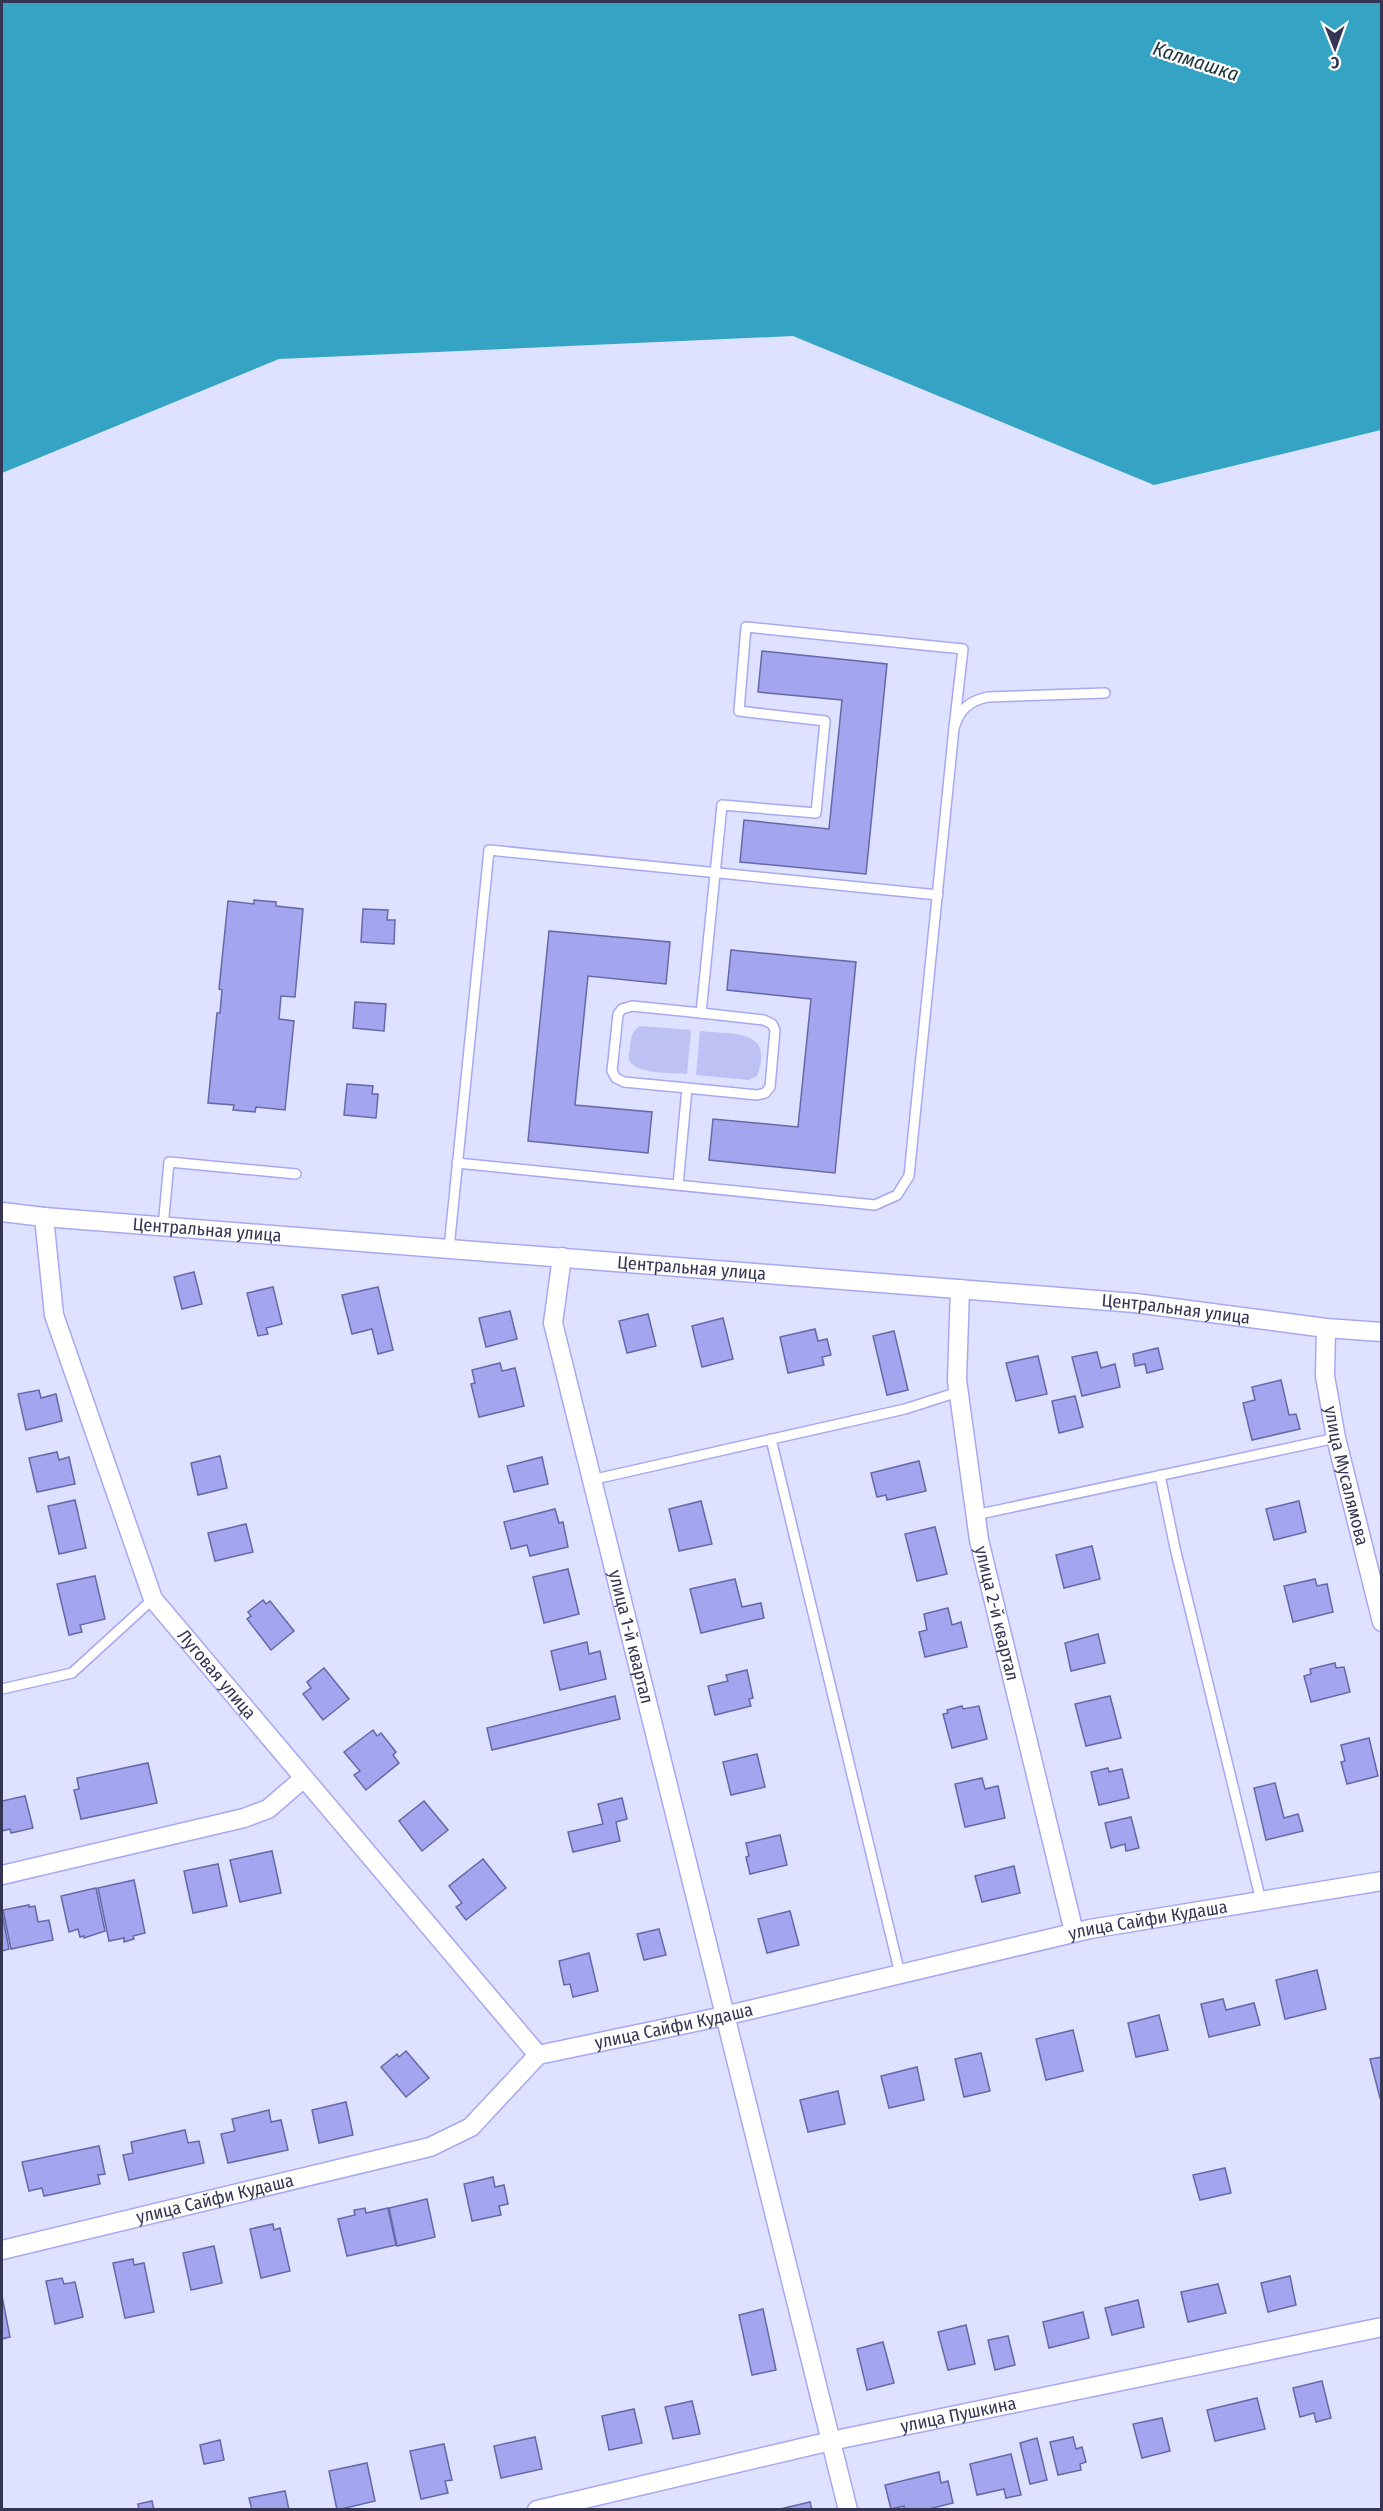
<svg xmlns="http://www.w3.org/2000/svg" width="1383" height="2511" viewBox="0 0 1383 2511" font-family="'Fira Sans Condensed',sans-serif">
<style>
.green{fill:#bec1f4}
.water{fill:#35a4c4}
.building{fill:#a3a6ee;stroke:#6667a9;stroke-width:1.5}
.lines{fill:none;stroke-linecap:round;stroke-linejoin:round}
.lane-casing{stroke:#a6a9f1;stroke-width:12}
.street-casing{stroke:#a6a9f1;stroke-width:21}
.lane{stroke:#fff;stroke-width:9}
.street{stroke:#fff;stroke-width:18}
.labels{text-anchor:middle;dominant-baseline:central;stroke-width:4.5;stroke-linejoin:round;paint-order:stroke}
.street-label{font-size:18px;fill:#343552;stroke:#fff}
.water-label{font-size:20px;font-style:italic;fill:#1b323a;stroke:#fff}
</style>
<rect width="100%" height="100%" fill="#dee1ff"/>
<g class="green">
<path d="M 640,1026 L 691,1030 L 687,1074 C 674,1073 634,1074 629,1060 C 628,1056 630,1050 630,1046 C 631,1037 632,1031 640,1026 Z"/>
<path d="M 700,1031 C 733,1035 775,1028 757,1076 L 749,1080 L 696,1075 Z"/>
</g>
<polygon class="water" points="2,2 1381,2 1381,430 1154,485 793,336 279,359 2,473"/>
<g class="building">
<polygon points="762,651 887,664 866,874 740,862 744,820 829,829 842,700 758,692"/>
<polygon points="254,900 276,902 276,906 303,909 295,997 281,996 279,1019 294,1021 285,1110 256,1107 255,1112 233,1110 234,1105 208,1103 217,1013 220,1013 222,990 219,989 228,901 254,904"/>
<polygon points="363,909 388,910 387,920 395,920 394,944 361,942"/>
<polygon points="549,931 670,942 666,984 588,976 575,1105 652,1112 648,1153 528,1141"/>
<polygon points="731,950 856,962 835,1173 709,1160 713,1119 798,1127 811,999 727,990"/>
<polygon points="355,1002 386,1004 384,1031 353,1028"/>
<polygon points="347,1084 373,1086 372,1094 378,1094 376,1118 344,1115"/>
<polygon points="194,1272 202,1304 182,1309 174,1277"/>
<polygon points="273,1287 282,1324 266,1328 268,1334 258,1336 247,1293"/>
<polygon points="378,1287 393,1350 378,1354 372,1329 352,1334 342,1295"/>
<polygon points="510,1311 517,1339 486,1347 479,1318"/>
<polygon points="648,1314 656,1346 627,1353 619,1321"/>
<polygon points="723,1318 733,1359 702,1367 692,1326"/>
<polygon points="815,1329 818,1341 827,1339 831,1355 822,1357 824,1365 788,1373 780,1337"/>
<polygon points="894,1331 908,1390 887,1395 873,1336"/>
<polygon points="1158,1348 1163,1369 1147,1373 1145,1364 1135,1366 1133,1354"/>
<polygon points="1097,1352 1101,1368 1115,1364 1120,1387 1082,1396 1072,1357"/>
<polygon points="1038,1356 1047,1394 1016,1401 1006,1363"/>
<polygon points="500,1363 502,1371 515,1368 524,1406 479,1417 471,1384 475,1383 472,1370"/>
<polygon points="1281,1380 1289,1415 1296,1414 1300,1429 1252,1440 1243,1403 1255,1400 1252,1387"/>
<polygon points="39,1390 41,1398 56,1394 62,1421 26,1430 18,1394"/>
<polygon points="1075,1396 1083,1427 1059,1433 1052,1401"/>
<polygon points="57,1452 59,1460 69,1457 75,1484 37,1492 29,1458"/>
<polygon points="220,1456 227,1488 198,1495 191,1463"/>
<polygon points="542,1457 548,1484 514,1492 507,1466"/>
<polygon points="919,1461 926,1491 887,1500 886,1495 877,1497 871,1473"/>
<polygon points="75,1500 86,1548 59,1554 48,1506"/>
<polygon points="701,1501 712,1544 679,1551 669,1509"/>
<polygon points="1299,1501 1306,1532 1274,1540 1266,1509"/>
<polygon points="555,1509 559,1523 563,1522 568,1547 530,1556 527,1545 511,1549 504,1522"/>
<polygon points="246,1524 253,1552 215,1561 208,1533"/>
<polygon points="935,1527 947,1574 917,1581 905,1534"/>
<polygon points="1092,1546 1100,1579 1064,1588 1056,1555"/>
<polygon points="568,1569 579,1614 544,1623 533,1577"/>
<polygon points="95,1576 105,1619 80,1625 82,1632 69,1635 57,1584"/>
<polygon points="735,1579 742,1607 761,1603 764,1618 701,1633 690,1589"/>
<polygon points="1315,1579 1317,1586 1327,1584 1333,1612 1293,1622 1284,1586"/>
<polygon points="263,1600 266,1604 270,1601 294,1631 271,1650 247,1619 251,1616 248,1612"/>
<polygon points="948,1608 952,1625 961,1622 967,1647 925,1657 919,1632 927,1630 924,1614"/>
<polygon points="1098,1634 1105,1663 1071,1671 1065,1643"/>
<polygon points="587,1642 589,1654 600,1651 606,1679 560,1690 551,1651"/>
<polygon points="1335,1663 1336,1668 1344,1667 1350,1692 1311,1702 1304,1676 1311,1674 1310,1669"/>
<polygon points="324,1668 349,1699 323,1720 303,1694 311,1688 307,1682"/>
<polygon points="747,1670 753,1698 749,1699 751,1706 715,1715 708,1686 728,1681 726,1675"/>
<polygon points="615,1696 620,1719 492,1750 487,1728"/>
<polygon points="1110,1696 1121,1738 1086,1746 1075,1704"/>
<polygon points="962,1706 963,1709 979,1706 987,1739 952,1748 943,1714 948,1713 947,1710"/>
<polygon points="373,1730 377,1736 381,1733 396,1752 393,1755 399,1763 366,1790 354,1775 360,1771 344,1752"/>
<polygon points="1369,1738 1378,1776 1347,1784 1341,1762 1345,1761 1341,1745"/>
<polygon points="757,1754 765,1787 731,1795 723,1762"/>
<polygon points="148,1763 157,1803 81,1819 74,1790 79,1789 77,1778"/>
<polygon points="1108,1768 1109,1772 1122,1769 1129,1798 1099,1805 1091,1772"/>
<polygon points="982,1778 985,1789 998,1786 1005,1818 965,1827 955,1784"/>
<polygon points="1275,1783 1284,1818 1298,1814 1303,1831 1266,1840 1254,1788"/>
<polygon points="25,1796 33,1828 11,1833 10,1829 2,1831 2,1801"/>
<polygon points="622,1798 627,1819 616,1822 620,1841 573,1852 568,1832 603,1824 598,1804"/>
<polygon points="424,1801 448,1830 422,1851 399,1821"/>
<polygon points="1131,1817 1139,1848 1126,1851 1125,1844 1111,1848 1105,1823"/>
<polygon points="780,1835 787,1865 750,1874 746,1857 749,1856 746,1843"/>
<polygon points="272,1851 281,1893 240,1902 230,1860"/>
<polygon points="483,1859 506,1888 466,1920 456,1907 462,1903 449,1886"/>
<polygon points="218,1864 227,1906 193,1913 184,1871"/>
<polygon points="1014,1866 1020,1893 982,1902 975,1876"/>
<polygon points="134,1880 145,1933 133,1936 134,1939 124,1942 124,1938 109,1941 98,1888"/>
<polygon points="96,1888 105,1931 84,1938 84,1936 80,1937 78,1929 69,1932 61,1896"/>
<polygon points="29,1905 29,1907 35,1906 38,1922 49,1920 53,1940 11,1949 3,1910"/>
<polygon points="790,1911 799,1945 767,1953 758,1919"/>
<polygon points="2,1913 9,1949 2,1951"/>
<polygon points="659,1929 666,1955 644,1960 637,1934"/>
<polygon points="589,1953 598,1991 573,1997 570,1984 564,1985 559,1961"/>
<polygon points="1317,1970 1326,2009 1285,2019 1276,1980"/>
<polygon points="1223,1999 1226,2010 1254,2003 1260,2025 1209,2037 1201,2004"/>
<polygon points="1159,2015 1168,2050 1136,2057 1128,2023"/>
<polygon points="1073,2030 1083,2071 1046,2080 1036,2039"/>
<polygon points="406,2051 429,2078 406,2097 381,2067 397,2054 399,2057"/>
<polygon points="981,2053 990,2091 964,2097 955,2059"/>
<polygon points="1382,2057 1382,2097 1380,2098 1370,2059"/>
<polygon points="917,2067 924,2100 889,2108 881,2076"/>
<polygon points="838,2091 845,2124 808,2132 800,2100"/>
<polygon points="346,2102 353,2135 319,2143 312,2110"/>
<polygon points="269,2110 271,2122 281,2120 288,2150 228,2163 221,2134 235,2131 232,2119"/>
<polygon points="185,2130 188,2143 199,2141 204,2163 129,2180 123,2155 133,2153 131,2142"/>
<polygon points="99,2146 105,2174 98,2175 100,2184 44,2196 42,2188 29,2191 22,2162"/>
<polygon points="1225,2168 1231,2193 1200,2200 1193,2175"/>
<polygon points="493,2177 495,2187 504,2185 508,2204 499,2206 501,2215 472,2221 464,2184"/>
<polygon points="427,2199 435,2237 397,2246 389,2208"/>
<polygon points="365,2208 366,2213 388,2208 396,2245 347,2256 338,2219 355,2215 354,2210"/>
<polygon points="273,2224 274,2230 280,2228 290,2271 261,2278 250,2229"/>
<polygon points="214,2246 222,2283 191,2290 183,2253"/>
<polygon points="133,2259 134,2265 144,2263 154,2312 125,2318 113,2263"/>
<polygon points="1290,2276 1296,2305 1268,2312 1261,2283"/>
<polygon points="62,2278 64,2284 75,2282 83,2317 55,2324 46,2281"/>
<polygon points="1218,2284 1226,2313 1188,2322 1181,2292"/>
<polygon points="2,2296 10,2337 2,2339"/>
<polygon points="1138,2300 1144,2327 1112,2335 1105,2308"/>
<polygon points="763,2309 776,2370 752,2375 739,2315"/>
<polygon points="1083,2312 1089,2338 1049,2348 1043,2322"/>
<polygon points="966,2325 975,2364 948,2370 938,2332"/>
<polygon points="1008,2336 1015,2365 995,2370 988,2340"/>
<polygon points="883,2342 894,2383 867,2390 857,2349"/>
<polygon points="1322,2381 1331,2418 1316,2422 1314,2413 1300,2417 1293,2388"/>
<polygon points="1257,2398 1265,2429 1215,2441 1207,2410"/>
<polygon points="692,2401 700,2434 673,2439 665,2407"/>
<polygon points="634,2409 642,2443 609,2450 602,2416"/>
<polygon points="1162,2418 1170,2451 1142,2458 1133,2424"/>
<polygon points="535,2437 542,2469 501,2478 494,2446"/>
<polygon points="1073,2437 1076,2449 1082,2447 1086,2462 1080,2464 1081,2470 1058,2475 1050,2442"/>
<polygon points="1037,2438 1047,2480 1030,2484 1020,2443"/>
<polygon points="220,2440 224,2460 204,2464 200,2445"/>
<polygon points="444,2444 452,2480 445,2481 448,2493 421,2499 410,2451"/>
<polygon points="1011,2454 1021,2495 1006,2498 1004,2489 977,2495 970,2464"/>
<polygon points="367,2463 375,2501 337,2510 329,2471"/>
<polygon points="939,2472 941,2483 948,2481 953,2503 925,2510 904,2510 904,2506 891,2509 885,2485"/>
<polygon points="285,2491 289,2510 252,2510 249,2498"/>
<polygon points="152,2501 154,2510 139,2510 138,2504"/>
<polygon points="810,2502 812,2510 776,2510"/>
</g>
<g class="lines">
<defs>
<g id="lane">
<polyline points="687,1088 624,1082 616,1078 612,1071 618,1014 622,1009 632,1006 701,1013"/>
<path d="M 457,1163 L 875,1205 L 897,1195 L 909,1176 L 954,728 C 960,709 969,701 988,697 L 1105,693"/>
<polyline points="678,1185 687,1088 757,1095 765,1093 770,1087 775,1030 772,1024 764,1020 701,1013 722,805 816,813 825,721 739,711 746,627 963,649 954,728"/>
<polyline points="163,1227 169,1162 296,1174"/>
<polyline points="449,1248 489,850 938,895"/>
<polyline points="771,1439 900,1974"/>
<polyline points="1160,1475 1175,1548 1261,1901"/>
<polyline points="591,1480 905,1409 958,1392"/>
<polyline points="975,1515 1336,1438"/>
<polyline points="2,1689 72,1673 153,1599"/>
</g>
<g id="street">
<path id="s1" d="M 2,1212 L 44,1217 L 1135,1303 L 1326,1328 L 1382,1332"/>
<path id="s2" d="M 44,1217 L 54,1315 L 153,1599 L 538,2055"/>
<path id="s3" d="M 562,1257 L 553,1323 L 848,2510"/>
<path id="s4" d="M 960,1289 L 957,1380 L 979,1540 L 1074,1932"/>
<path id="s5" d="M 1326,1328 L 1325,1376 L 1336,1438 L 1382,1622"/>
<polyline points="2,1875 244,1818 268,1809 304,1778"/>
<path id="s6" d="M 2,2250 L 430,2147 L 471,2127 L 538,2055 L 724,2016 L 1090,1929 L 1382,1881"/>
<path id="s7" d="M 537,2510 L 831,2441 L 1382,2327"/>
</g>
</defs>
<use href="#lane" class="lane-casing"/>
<use href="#street" class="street-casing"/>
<use href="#lane" class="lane"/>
<use href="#street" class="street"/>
</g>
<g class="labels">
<g class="street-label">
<text stroke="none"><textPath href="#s1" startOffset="206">Центральная улица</textPath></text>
<text stroke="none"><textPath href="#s1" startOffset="692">Центральная улица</textPath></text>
<text stroke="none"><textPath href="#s1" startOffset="1178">Центральная улица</textPath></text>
<text stroke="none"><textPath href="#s5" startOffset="150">улица Мусалямова</textPath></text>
<text stroke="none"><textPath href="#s4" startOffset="328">улица 2-й квартал</textPath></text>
<text stroke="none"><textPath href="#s3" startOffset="390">улица 1-й квартал</textPath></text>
<text stroke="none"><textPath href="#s2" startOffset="498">Луговая улица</textPath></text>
<text stroke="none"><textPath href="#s6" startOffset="1209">улица Сайфи Кудаша</textPath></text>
<text stroke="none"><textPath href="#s6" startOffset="723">улица Сайфи Кудаша</textPath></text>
<text stroke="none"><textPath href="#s6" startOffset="219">улица Сайфи Кудаша</textPath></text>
<text stroke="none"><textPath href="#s7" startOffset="432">улица Пушкина</textPath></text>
</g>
<g class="water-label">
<text transform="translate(1196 61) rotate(18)">Калмашка</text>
</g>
</g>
<rect width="1383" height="2511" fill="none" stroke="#343552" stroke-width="6"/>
<g transform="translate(1335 48) rotate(179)" stroke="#ffffff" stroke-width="4.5" paint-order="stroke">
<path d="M0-4.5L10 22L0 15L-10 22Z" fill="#343552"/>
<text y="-9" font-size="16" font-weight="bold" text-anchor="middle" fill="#343552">С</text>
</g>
</svg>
